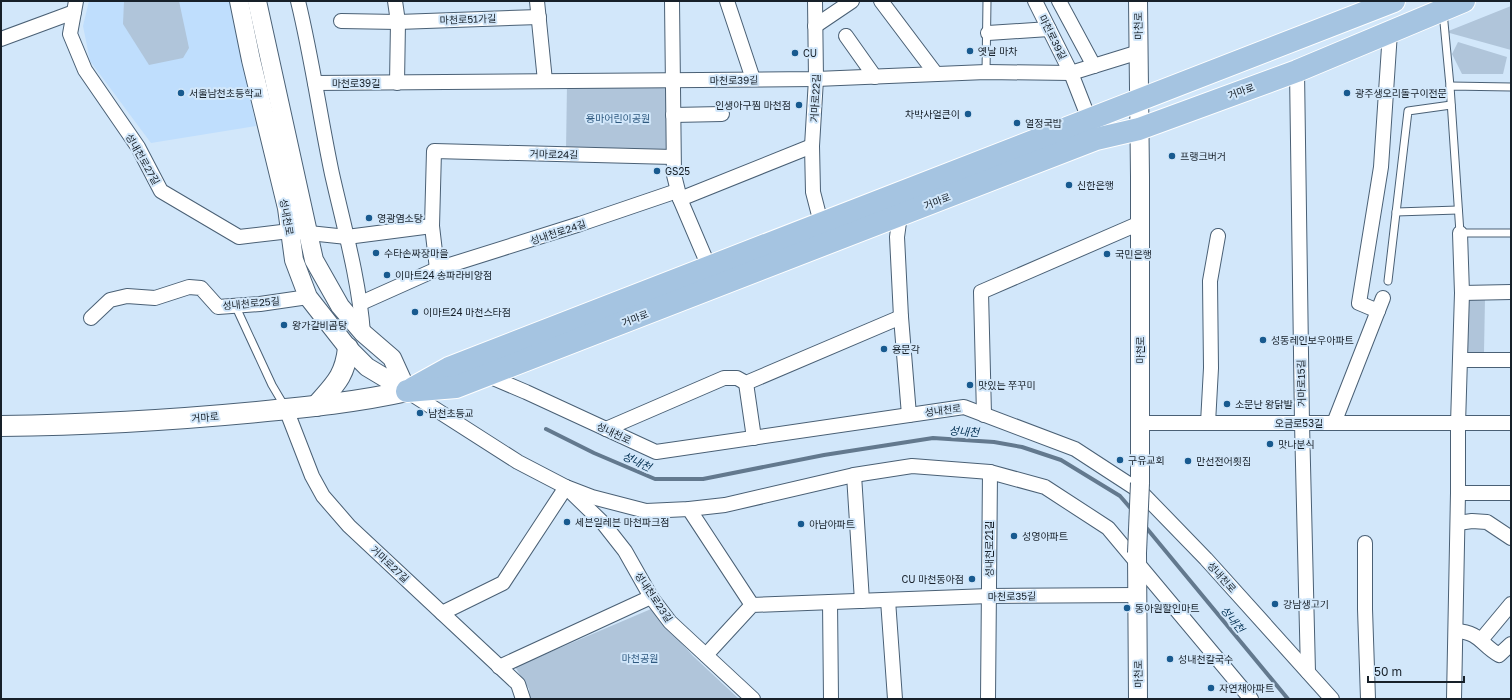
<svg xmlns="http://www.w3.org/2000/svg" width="1512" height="700" viewBox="0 0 1512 700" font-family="'Golos Text','Noto Sans KR',sans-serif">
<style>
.built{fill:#bfdefd}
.green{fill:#b0c5da}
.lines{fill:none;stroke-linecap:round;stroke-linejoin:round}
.stream{stroke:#63798e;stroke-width:4}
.service-casing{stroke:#4a6075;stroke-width:9}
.minor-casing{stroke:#4a6075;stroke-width:16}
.tertiary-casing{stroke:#4a6075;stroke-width:20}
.secondary-casing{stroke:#4a6075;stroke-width:22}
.primary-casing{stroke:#fff;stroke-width:24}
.service{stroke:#fff;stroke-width:7}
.minor{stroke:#fff;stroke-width:14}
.tertiary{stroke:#fff;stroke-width:18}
.secondary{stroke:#fff;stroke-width:20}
.primary{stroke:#a5c4e1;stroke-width:22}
.tertiary-bridge-casing{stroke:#4a6075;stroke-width:20;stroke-linecap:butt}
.tertiary-bridge{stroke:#fff;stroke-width:18}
.poi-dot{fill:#185a8f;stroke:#d2e7fa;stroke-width:1.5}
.labels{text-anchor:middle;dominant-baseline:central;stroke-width:4;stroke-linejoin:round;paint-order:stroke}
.street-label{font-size:10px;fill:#172029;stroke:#d2e7fa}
.poi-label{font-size:10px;fill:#172029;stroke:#d2e7fa;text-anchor:start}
.park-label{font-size:10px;fill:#2e597f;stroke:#d2e7fa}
.water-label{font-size:11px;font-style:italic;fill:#002f52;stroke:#d2e7fa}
</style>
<rect width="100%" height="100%" fill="#d2e7fa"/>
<polygon class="built" points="89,1 230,1 256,126 151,143 90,61 83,26"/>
<g class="green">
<polygon points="124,1 179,1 189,48 183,58 149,65 123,24"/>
<polygon points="1511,6 1511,50 1446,32"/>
<polygon points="1458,42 1507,57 1503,74 1462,74 1452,54"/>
<polygon points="567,84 669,85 668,153 566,151"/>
<polygon points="1465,298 1485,298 1484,352 1465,352"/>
<polygon points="651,609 693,656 739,699 530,699 529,689 515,667"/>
</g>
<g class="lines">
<g class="stream">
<polyline points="546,429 594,453 655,479 703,479 824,455 933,438 994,442 1022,447 1061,460 1120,496 1133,511"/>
<polyline points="1144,525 1288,699"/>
</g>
<defs>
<g id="service">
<polyline points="1443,12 1450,86"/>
<polyline points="986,72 987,1"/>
<polyline points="1511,87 1450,86 1460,233 1511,233"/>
<polyline points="1396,212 1458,210"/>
<polyline points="1388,281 1408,111 1451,105"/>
<polyline points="235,305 272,385 285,407"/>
</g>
<g id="minor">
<polyline points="76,1 70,34 85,70 138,147 161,191 239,237 290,231 347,237 432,226"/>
<path d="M 298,1 C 312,58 320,117 332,174 C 344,227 359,279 363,333"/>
<polyline points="395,1 398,22 397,83"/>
<polyline points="537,1 545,81"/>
<polyline points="672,1 674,175 680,199 709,267"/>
<polyline points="727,1 753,79"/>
<polyline points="815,1 816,79 812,146 813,192 821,223"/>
<polyline points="881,1 936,74"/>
<polyline points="1035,1 1071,73 1089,119"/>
<polyline points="1059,1 1094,66"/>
<polyline points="341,21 398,22 539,17"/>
<polyline points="815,26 852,1"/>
<polyline points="988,33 1049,29"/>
<polyline points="846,36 875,77"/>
<polyline points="1,39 74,12"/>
<polyline points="1297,71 1302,423 1308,672"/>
<polyline points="315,83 816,79 986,72 1071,73 1139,52"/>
<polyline points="673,115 722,114"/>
<polyline points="680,199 812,146"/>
<polyline points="900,215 897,237 901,317 909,415"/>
<polyline points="437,269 432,226 434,151 673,157"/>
<polyline points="1462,293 1511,292"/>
<polyline points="361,303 437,269 580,224 677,191"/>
<polyline points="1378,311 1359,303 1381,167 1390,32"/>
<polyline points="91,318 110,300 127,296 155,298 189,287 201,288 218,307 260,304 308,297"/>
<polyline points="1461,360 1511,360"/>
<polyline points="486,375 526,392 656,452 964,407 1075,449 1141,492 1206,559 1332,699"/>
<polyline points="746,383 754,438"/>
<polyline points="407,391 518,462 566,487 592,497 646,511 689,509 725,505 854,475 912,466 990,472 1045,487 1108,528 1251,699"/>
<polyline points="286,409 312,476 323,496 349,526 518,684 523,699"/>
<polyline points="984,415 981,292 1140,223"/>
<polyline points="1140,423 1511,423"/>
<polyline points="1208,423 1211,368 1210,281 1218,236"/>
<polyline points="1334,423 1383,298"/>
<polyline points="606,429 724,378 737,378 746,383 901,317"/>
<polyline points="854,475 862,601"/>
<polyline points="571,492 603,523 625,551 651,597 670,622 753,699"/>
<polyline points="1458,493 1511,493"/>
<polyline points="689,509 752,605"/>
<polyline points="1458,523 1472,521 1487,522 1511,538"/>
<polyline points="1365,543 1365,609 1368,699"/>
<polyline points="888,600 895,699"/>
<polyline points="830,602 831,699"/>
<polyline points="442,613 503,583 566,487"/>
<path d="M 1456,631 C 1480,632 1481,645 1499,655 L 1511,644"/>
<polyline points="1481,640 1511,604"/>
<polyline points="706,655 752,605 989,596 1137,595"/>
<polyline points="499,667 651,597"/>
<polyline points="988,699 990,472"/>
<polyline points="1454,699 1458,493 1458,424 1462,293 1460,233"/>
</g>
<g id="tertiary">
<polyline points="239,1 251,60 287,208 294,260 308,297 348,348 367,367 407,391"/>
<polyline points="257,1 314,260 340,306 363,333 392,358 407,391"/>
<polyline points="1138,1 1140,177 1140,483"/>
<polyline points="1137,553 1138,699"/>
</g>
<g id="secondary">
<path d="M 316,406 C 334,385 345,377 348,348"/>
<path d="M 1,426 C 87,425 172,420 257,412 C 308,407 358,402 407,391"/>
</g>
<g id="primary">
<polyline points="413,388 449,368 1394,1"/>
<polyline points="407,391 456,387 1096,139 1139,129 1297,71 1464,1"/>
</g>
</defs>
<use href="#service" class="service-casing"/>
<use href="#minor" class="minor-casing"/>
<use href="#tertiary" class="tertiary-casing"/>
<use href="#secondary" class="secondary-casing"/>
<use href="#primary" class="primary-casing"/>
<use href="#service" class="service"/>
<use href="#minor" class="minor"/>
<use href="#tertiary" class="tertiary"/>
<use href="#secondary" class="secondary"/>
<use href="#primary" class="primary"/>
<defs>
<polyline id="tertiary-bridge" points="1137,553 1140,483"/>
</defs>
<use href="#tertiary-bridge" class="tertiary-bridge-casing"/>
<use href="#tertiary-bridge" class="tertiary-bridge"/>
</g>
<g class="poi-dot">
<circle cx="970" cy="51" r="4"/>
<circle cx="795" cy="53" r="4"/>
<circle cx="181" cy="93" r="4"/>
<circle cx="1347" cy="93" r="4"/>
<circle cx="799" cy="105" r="4"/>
<circle cx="968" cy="114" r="4"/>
<circle cx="1017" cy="123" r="4"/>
<circle cx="1172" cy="156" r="4"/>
<circle cx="657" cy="171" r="4"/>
<circle cx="1069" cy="185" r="4"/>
<circle cx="369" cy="218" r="4"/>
<circle cx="376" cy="253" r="4"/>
<circle cx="1107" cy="254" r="4"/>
<circle cx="387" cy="275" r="4"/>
<circle cx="415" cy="312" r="4"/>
<circle cx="284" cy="325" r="4"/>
<circle cx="1263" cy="340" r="4"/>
<circle cx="884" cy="349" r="4"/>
<circle cx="970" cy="385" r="4"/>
<circle cx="1227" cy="404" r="4"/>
<circle cx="420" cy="413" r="4"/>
<circle cx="1270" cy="444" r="4"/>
<circle cx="1120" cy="460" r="4"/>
<circle cx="1188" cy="461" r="4"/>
<circle cx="567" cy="522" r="4"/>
<circle cx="801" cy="524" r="4"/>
<circle cx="1014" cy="536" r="4"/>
<circle cx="972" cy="579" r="4"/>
<circle cx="1275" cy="604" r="4"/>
<circle cx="1127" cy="608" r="4"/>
<circle cx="1170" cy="659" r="4"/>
<circle cx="1211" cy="688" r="4"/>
</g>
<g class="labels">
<g class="street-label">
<text transform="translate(468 19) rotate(-2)">마천로51가길</text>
<text transform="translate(1138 26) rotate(-91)">마천로</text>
<text transform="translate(1053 37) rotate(63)">마천로39길</text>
<text transform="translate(734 80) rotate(-1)">마천로39길</text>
<text x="356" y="83">마천로39길</text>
<text transform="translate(1241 91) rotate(-20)">거마로</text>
<text transform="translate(815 98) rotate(-87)">거마로22길</text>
<text transform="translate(554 154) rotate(1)">거마로24길</text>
<text transform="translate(143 159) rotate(60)">성내천로27길</text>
<text transform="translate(937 201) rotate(-21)">거마로</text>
<text transform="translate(287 217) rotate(80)">성내천로</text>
<text transform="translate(558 232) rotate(-18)">성내천로24길</text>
<text transform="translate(251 303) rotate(-5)">성내천로25길</text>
<text transform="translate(635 318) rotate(-21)">거마로</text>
<text transform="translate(1140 350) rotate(-90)">마천로</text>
<text transform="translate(1301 383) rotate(-91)">거마로15길</text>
<text transform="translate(943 410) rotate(-7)">성내천로</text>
<text transform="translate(205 417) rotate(-5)">거마로</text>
<text x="1299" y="423">오금로53길</text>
<text transform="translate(614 433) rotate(25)">성내천로</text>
<text transform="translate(989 549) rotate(-90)">성내천로21길</text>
<text transform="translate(390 564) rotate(43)">거마로27길</text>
<text transform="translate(1222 577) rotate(48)">성내천로</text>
<text transform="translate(1012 596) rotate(-1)">마천로35길</text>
<text transform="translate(654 597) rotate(56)">성내천로23길</text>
<text transform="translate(1138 674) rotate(-91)">마천로</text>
</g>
<g class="poi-label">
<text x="978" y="51">옛날 마차</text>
<text x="803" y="53">CU</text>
<text x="189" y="93">서울남천초등학교</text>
<text x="1355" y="93">광주생오리돌구이전문</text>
<text x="791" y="105" text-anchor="end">인생아구찜 마천점</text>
<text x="960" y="114" text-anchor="end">차박사얼큰이</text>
<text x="1025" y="123">열정국밥</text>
<text x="1180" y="156">프랭크버거</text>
<text x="665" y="171">GS25</text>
<text x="1077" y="185">신한은행</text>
<text x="377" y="218">영광염소탕</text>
<text x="384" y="253">수타손짜장마을</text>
<text x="1115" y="254">국민은행</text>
<text x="395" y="275">이마트24 송파라비앙점</text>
<text x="423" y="312">이마트24 마천스타점</text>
<text x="292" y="325">왕가갈비곰탕</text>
<text x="1271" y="340">성동레인보우아파트</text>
<text x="892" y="349">용문각</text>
<text x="978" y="385">맛있는 쭈꾸미</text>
<text x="1235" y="404">소문난 왕닭발</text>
<text x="428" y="413">남천초등교</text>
<text x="1278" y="444">맛나분식</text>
<text x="1128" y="460">구유교회</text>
<text x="1196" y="461">만선전어횟집</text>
<text x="575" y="522">세븐일레븐 마천파크점</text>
<text x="809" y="524">아남아파트</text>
<text x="1022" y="536">성영아파트</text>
<text x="964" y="579" text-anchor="end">CU 마천동아점</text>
<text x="1283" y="604">강남생고기</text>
<text x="1135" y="608">동아원할인마트</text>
<text x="1178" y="659">성내천칼국수</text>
<text x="1219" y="688">자연채아파트</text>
</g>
<g class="park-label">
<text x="618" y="118">용마어린이공원</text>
<text x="640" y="658">마천공원</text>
</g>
<g class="water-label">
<text transform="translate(964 431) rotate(4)">성내천</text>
<text transform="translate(637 461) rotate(25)">성내천</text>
<text transform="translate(1233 619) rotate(51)">성내천</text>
</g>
</g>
<rect width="1512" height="700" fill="none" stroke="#172029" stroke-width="4"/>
<path d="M1368 676v6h96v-6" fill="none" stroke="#172029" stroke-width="2"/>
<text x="1374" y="676" font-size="12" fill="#172029" stroke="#d2e7fa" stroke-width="3" paint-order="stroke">50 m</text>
</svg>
